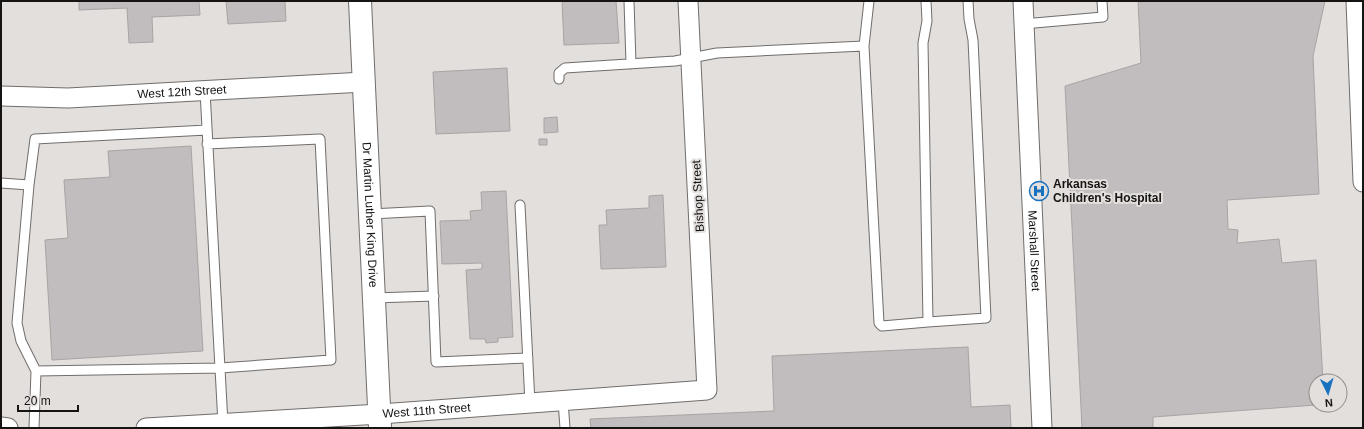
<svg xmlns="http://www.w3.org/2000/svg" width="1364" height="429" viewBox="0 0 1364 429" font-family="Helvetica,sans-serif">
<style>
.building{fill:#c1bcbd;stroke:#a9a4a4}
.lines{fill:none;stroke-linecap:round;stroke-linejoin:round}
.lane-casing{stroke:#706d6b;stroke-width:11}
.street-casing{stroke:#706d6b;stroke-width:21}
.secondary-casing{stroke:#706d6b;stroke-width:24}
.lane{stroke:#fff;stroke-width:9}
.street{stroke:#fff;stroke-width:19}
.secondary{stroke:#fff;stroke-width:22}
.labels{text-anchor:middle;stroke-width:4;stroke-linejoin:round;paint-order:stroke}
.street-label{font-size:12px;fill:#151413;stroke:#e3dfdd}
.poi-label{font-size:12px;font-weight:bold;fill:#151413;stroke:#e3dfdd;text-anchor:start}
</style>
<rect width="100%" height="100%" fill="#e3dfdd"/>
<path class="building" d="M79,1H199L200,15L152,17L153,42L129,43L127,8L79,10Z
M226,1H285L286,21L228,24Z
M562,1H616L619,43L564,45Z
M1138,1H1325L1313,56L1319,194L1227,200L1228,229L1238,230L1237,243L1279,239L1282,263L1316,260L1323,381H1316V405L1153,417V428H1082L1065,86L1141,63Z
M507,68L510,131L436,134L433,72Z
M557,117L558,132L544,133V118Z
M539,139H547V145H539Z
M191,146L203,351L52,360L45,240L68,238L64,180L110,177L108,151Z
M506,191L513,337L498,338V342L486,343L485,339H470L466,270L482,269V263L442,264L440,221L471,220L470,211L482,210L481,192Z
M663,195L666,267L601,269L599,225H607L606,210L649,208V196Z
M968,347L971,407L1010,405L1011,428H591L590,419L774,411L772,356Z"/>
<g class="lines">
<g class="lane-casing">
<path id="lane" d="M629,1L631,64
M869,1L864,46L879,323L882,326L928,322L923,43L927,21L926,1
M1023,24L1103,17L1102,1
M559,79V73L565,68L675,61L717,53L864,46
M205,91L223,424
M1,183L29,185
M520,205L530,403
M370,214L430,211L436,362L528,358
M374,298L434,296
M928,322L986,318L973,40L969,19L968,1
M36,371L21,341L17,323L29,185L35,139L207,130
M563,401L565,428
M34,428L36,371L220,368L331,360L320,139L207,144"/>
</g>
<g class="street-casing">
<g id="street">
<path id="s1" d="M1023,1L1042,428"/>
<path d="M1356,1L1363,182"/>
<path id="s2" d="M1,96L68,98L364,82"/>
<path d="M1,427L8,428"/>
<path id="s3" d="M146,428L380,414L707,390L688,1"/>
</g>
</g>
<g class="secondary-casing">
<g id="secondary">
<path id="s4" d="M360,1L380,428"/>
</g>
</g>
<use href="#lane" class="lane"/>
<use href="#street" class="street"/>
<use href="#secondary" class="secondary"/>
</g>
<defs>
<g id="hospital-ring" transform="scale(1)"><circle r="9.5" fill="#e3dfdd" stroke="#1972bf" stroke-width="1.5"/><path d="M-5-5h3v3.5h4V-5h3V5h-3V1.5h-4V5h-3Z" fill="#1972bf"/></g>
</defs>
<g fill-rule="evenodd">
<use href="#hospital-ring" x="1039" y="191"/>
</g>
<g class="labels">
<g class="street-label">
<text dy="4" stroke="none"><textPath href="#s2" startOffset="181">West 12th Street</textPath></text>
<text transform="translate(698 196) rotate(-93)" y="4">Bishop Street</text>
<text dy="4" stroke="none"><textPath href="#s4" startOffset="214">Dr Martin Luther King Drive</textPath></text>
<text dy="4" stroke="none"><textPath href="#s1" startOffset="250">Marshall Street</textPath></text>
<text dy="4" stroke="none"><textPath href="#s3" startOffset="281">West 11th Street</textPath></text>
</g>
<g class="poi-label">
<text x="1053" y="188">Arkansas<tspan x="1053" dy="14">Children's Hospital</tspan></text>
</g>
</g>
<rect width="1364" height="429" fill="none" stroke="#151413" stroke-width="4"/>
<g transform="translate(1328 393) rotate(175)"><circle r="19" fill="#e3dfdd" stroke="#918e8c"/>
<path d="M0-3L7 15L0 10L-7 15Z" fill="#1972bf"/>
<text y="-6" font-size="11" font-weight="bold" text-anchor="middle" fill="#151413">N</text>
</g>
<path d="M18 405v6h60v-6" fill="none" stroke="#151413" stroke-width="2"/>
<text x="24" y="405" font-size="12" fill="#151413" stroke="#e3dfdd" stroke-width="3" paint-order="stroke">20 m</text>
</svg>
